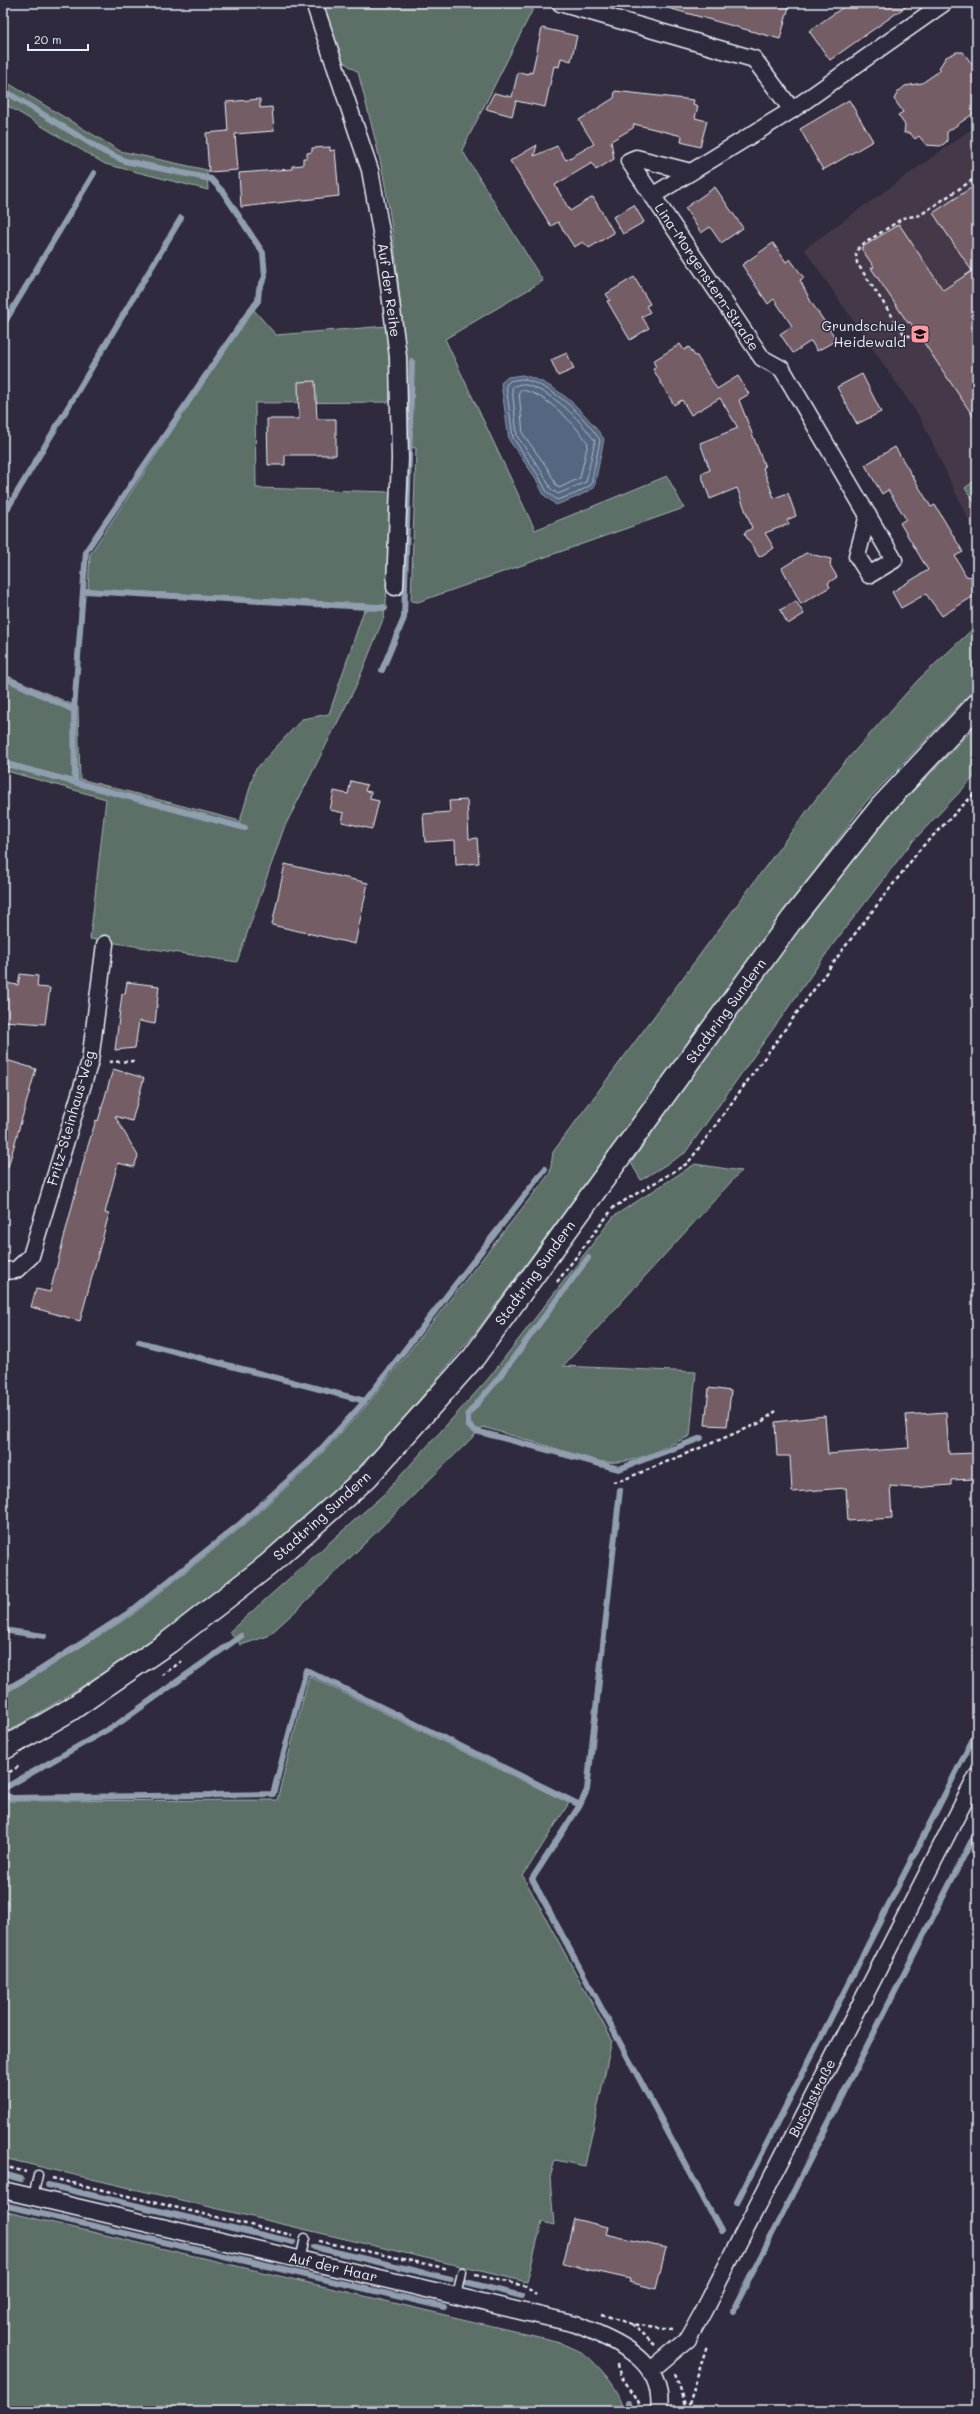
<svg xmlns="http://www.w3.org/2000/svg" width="980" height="2414" viewBox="0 0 980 2414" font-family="Mali,sans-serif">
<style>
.built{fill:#443949}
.green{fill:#5b6f67;stroke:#a2b0b0}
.water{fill:#556680;stroke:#909eb0}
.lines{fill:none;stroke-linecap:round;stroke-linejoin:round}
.shore{stroke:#adb9c8;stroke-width:1}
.stream{stroke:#909eb0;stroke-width:6}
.building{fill:#745d65;stroke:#e8f1f8}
.lane-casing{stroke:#e8f1f8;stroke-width:11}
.street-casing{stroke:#e8f1f8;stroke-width:19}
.secondary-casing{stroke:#e8f1f8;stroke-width:25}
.path{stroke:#e8f1f8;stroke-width:2.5;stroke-dasharray:4 3;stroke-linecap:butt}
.lane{stroke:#2f2a3d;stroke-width:8}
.street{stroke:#2f2a3d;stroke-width:16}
.secondary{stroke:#2f2a3d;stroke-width:22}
.labels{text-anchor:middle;stroke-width:3;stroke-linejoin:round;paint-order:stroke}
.street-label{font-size:14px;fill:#e8f1f8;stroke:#2f2a3d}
.poi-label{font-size:14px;fill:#e8f1f8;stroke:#2f2a3d;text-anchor:end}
</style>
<rect width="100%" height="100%" fill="#2f2a3d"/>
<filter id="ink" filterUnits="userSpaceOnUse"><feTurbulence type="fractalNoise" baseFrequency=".025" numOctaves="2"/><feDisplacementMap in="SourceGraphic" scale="8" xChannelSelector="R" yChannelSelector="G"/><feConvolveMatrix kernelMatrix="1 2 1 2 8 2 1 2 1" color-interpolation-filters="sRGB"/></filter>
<g filter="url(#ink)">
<path class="built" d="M977,125V538L921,419L804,249Z"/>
<path class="green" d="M322,3H536L462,150L543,281L445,339L535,530L667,476L684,508L418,602L411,601L416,448L406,447C405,354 400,261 382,169C375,137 366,104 358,72L342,61Z
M3,80L120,151L207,170L208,190L105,164L3,103Z
M253,309L276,335L387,326L392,402L255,403L256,488L391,492L386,605L88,589L90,554Z
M977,479V506L965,488Z
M364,610H385L384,617L357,684L284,828L237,962L90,939L106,799L3,770V674L78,707L80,779L240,821L255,770L302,719L329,714Z
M977,625V686L865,803L473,1336C437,1378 403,1421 365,1461C347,1480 327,1496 308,1514C214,1600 113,1671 3,1734V1695L132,1615L244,1525L310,1466L365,1407L550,1173L553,1152L836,772L918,680Z
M977,725V774L912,842L834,943L685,1153L641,1180L631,1163L757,981L887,818Z
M695,1164L741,1171L563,1366L696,1372L690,1436C658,1450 636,1465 601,1462L483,1427L299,1608L268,1636L241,1645L229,1632L384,1494L488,1379L614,1216Z
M309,1676L569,1803L523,1876L612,2040L585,2166L555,2160L550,2178L554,2225L542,2222L527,2282L3,2158V1801L277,1800Z
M3,2211L560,2342C567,2346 576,2349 583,2353C596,2362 625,2394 623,2411H3Z"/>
<path class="water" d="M522,375C557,383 584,411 604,439L594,488L577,497L556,505L544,495L535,477L509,440L501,383L508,377Z"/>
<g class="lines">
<path class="shore" d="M522,379C554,386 582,414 600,440L591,485L575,494L557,500L547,492L538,475L513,438L506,385L510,381Z
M522,384C551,390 578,417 595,441L586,482L558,494L551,489L542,472L517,436L512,387Z
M521,390C544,392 575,424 588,443L580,478L559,488L556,485L548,469L523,434L519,392Z"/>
<path class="stream" d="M3,90L103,151L125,161L211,179L223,192L263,253L265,277L259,289L258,301L249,312
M3,325L94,173
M3,516L181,218
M84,591L385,608
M382,670L404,618L412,362
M3,677L74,710
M3,763L245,828
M75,782L74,710L86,551L251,309
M588,1258L497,1380L468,1414V1425L476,1431L619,1469L701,1438
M139,1342L365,1401
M620,1490L587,1790L580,1805L532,1879L721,2231
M3,1630L44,1636
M3,1691L40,1670L130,1612L241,1523L310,1461L365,1401L545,1169
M3,1789L119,1723L241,1636
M3,1794L12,1798L273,1794L306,1670L580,1805
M3,2174L21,2179
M48,2185L293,2242
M737,2202L977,1731
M3,2205L444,2307
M314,2247L451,2279
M466,2282L522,2296
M733,2311L977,1830
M628,2411L629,2402"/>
</g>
<path class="building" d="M669,3H790L780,39L668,8Z
M849,3H911L830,60L809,31Z
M542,28L577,36L571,61L561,58L559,67L554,66L545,107L516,101L512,116L486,109L494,93L512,97L518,72L529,74V72L532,73Z
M957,52H963L977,71V111L947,132V141L944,144L940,146L926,145L919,136L915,139L910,133H904L905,125L898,115L903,112L894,99L898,92L905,86L922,83L941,70L939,68L946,57Z
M615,91L694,100L693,104L698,106L695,118L707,121L700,147L681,142L682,136L634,124L633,128L611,141L614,159L596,170L592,163L555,185L570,211L593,197L614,233L589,248L583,242L574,247L558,222L551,226L510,161L537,145L534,156L557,146L566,160L594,144L579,120L614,98Z
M260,99V108L272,107L274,131L235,134L238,170L209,172L206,133L228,131L226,102Z
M849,100L873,141L823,170L800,129Z
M330,147V151L335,150L339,196L241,207L239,173L292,169V166L303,165V158H307V153L312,152V148Z
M977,184V422L910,322L908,323L871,268L874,267L861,248L899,224L943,290L972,271L933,213Z
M715,187L743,228L721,243L710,227L701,233L685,208Z
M634,205L644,222L623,234L613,217Z
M773,243L786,262L790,259L804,278L800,280L811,302L837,340L817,351L811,341L793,353L780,334L792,326L774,299L768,304L742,265Z
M634,277L650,304L646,306L650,312L642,317L649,328L630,340L607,301L610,300L606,294Z
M680,344L684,350L689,347L695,356H697L717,389L738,376L749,394L739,400L765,467L763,468L774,498L788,493L796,516L787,520L789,524L765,533L774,548L759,557L744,533L752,528L737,488L710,499L701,474L710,470L700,443L738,428L720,398L691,415L682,400L674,405L653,369L656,367L653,361Z
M567,353L574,369L558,376L551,360Z
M862,374L881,412L857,424L837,387Z
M315,381L317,419H336V455H285V465H268L267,419H299L298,382Z
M895,447L931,507L935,505L963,552L955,556L966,576L972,577L971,583L977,594L942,616L926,594L901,608L892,592L928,570L900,523L906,519L888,490L882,494L865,465Z
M806,553L831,559L830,565L837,577L828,583L830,587L801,604L782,568Z
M796,601L804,614L788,624L780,610Z
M351,781L367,785L365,791L371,792L370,799L379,801L372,829L342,822L344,813L330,810L334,791L348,794Z
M467,800L469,839L477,838L479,863L456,865L455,840L425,842L423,814L450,812L449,801Z
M285,864L368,883L355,944L272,925Z
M20,974L38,976L37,987L50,988L45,1024L3,1021V994L5,983L18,985Z
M127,982L159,986L155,1024L139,1021L135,1048L115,1050L122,994H125Z
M3,1059L36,1069L8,1167L3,1166Z
M113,1069L144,1078L132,1121L115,1116L138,1156L134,1167L118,1163L105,1213L109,1214L80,1321L31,1307L36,1289L50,1292L86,1152L96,1120L98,1121Z
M709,1388L731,1391L727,1426L705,1425Z
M946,1412L949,1454L977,1453V1479L951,1480V1485L913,1488L890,1486L892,1518L848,1521L846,1488L792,1492L790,1456H777L775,1422L825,1416L828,1454L909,1448L906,1415Z
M574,2219L608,2227L606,2234L666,2248L656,2289L629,2282L630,2279L563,2264Z"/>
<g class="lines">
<g class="lane-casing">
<path id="lane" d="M33,2197L38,2175
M300,2260L305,2238
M457,2296L462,2272"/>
</g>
<g class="street-casing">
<path id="street" d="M314,3L370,170L385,254L398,357L400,459L395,587
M560,3L754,59L792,110
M691,172L636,158L629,161L762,358L782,369L894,560L869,575L857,556L868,515
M652,196L792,110L944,3
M3,1271L16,1270L31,1256L90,1061L105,944
M3,2190L576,2324C616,2342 665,2358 659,2411
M651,2370L688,2339L703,2312L977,1776"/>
</g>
<g class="secondary-casing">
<path id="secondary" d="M3,1749L70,1710L169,1642L268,1565L367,1477L474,1357L793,918L881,807L977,705"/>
</g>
<path class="path" d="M917,339L904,334L857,263L856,254L859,247L903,218L920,215L977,177
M109,1062L136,1061
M557,1282L614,1207L688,1163L844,948L921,848L977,791
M613,1482L625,1479L760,1423L776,1411
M162,1675L182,1661
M3,1776L21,1765
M3,2166L26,2172
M52,2178L292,2235
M319,2241L449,2269
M475,2275L525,2286L536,2295
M601,2314L631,2324L672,2329
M631,2324L655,2345
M617,2364C619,2380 635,2390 640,2406
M674,2374L687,2410
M687,2411L707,2345"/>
<use href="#lane" class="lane"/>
<use href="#street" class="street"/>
<use href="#secondary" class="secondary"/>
</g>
</g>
<defs>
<g id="school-square" transform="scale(1)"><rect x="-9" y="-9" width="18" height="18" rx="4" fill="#ff9aa2" stroke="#2f2a3d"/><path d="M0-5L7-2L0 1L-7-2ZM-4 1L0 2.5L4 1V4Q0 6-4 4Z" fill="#111"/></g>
</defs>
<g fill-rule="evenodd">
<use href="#school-square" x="920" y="334"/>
</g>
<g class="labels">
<g class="street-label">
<text transform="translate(707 277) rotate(56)" y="5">Lina-Morgenstern-Straße</text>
<text transform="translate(389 290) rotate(82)" y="5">Auf der Reihe</text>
<text transform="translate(726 1011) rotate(-54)" y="5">Stadtring Sundern</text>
<text transform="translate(71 1118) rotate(-74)" y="5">Fritz-Steinhaus-Weg</text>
<text transform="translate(535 1273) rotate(-54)" y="5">Stadtring Sundern</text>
<text transform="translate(322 1516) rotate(-42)" y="5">Stadtring Sundern</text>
<text transform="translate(812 2098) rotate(-63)" y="5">Buschstraße</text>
<text transform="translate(333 2267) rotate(13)" y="5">Auf der Haar</text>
</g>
<g class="poi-label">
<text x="906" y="331">Grundschule<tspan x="906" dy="16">Heidewald</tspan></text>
</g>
</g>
<rect width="980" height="2414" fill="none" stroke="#2f2a3d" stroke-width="16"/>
<rect x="8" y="8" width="964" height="2398" fill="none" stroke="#e8f1f8" stroke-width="1.5" filter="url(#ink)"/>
<path d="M28 44v6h60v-6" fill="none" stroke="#e8f1f8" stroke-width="2"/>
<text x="34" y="44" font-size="12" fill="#e8f1f8" stroke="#2f2a3d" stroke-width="3" paint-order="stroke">20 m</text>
</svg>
